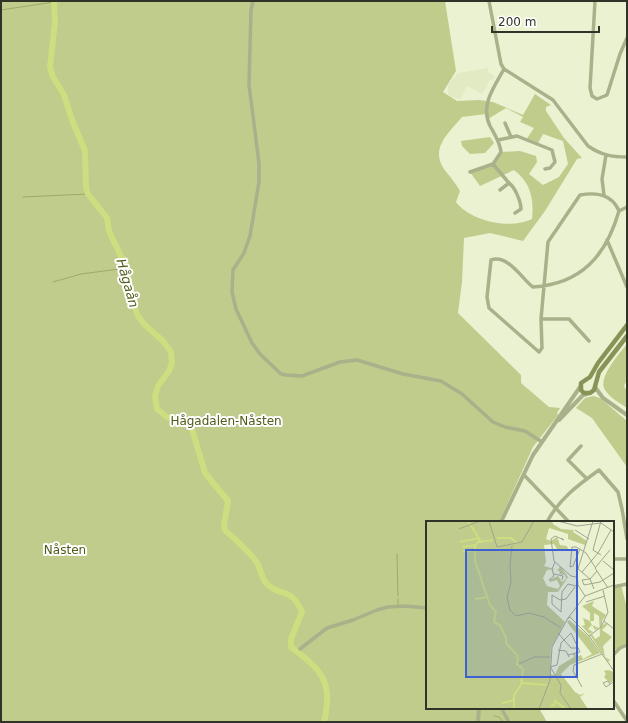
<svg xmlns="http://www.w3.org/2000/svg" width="628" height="723" viewBox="0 0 628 723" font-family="'DejaVu Sans',sans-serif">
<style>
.built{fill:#e1eac2}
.green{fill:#bfcc8b;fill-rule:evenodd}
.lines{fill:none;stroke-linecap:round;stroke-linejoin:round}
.stream{stroke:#9dab65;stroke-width:1}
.river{stroke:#ccde80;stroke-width:6}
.minor{stroke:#a9b18a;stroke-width:3.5}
.tertiary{stroke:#a9b18a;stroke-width:4}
.secondary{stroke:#889358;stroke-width:4.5}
.labels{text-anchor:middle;stroke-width:4;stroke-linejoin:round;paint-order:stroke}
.park-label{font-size:12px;fill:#515b18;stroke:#fff}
.water-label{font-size:13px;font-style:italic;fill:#535d1a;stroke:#fff}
.inset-river{fill:none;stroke:#ccde80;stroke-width:2}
.inset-road{fill:none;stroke:#a0a68e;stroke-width:1}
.view{fill:#3f60d2;fill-opacity:0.15;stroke:#3f60d2;stroke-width:2}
.inset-edge{fill:none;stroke:#303327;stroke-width:2}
</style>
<rect width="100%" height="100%" fill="#ebf2d2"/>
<path class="built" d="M488,68L489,73L495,76L493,80H490L482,94L467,86L460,100L448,95V85L458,73Z"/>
<path class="green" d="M1,1H445L456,71L443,92L457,101L479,100L493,102L523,115L535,94L551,105L546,107V111L564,138L582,158L577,159L545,211L523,241L490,233L464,238L462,282L458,313L521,375V383L549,407L560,408L557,413L558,415L533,447L499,522H427V708H501L503,710L504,708H539L547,722H1ZM506,108L523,117L520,122L534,128L526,140L537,145L543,134L563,141L568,164L559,177L543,185L529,174L537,162L536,156L520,151L501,152L493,164L470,172L480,186L514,170C531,183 534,199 532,219C511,230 470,221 456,202L460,191C456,184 452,179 447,173C428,150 447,135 462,117L486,114L488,119Z
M490,137L494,143L485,153L470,154L462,146L461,141Z
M627,344V380L624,386L627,392V408C620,403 610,398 605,390C597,378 620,353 627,344Z
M593,396L600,398L627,421V467L592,418L576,408L585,398Z
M621,585L627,608V643L613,651V607L615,606L613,602V587Z"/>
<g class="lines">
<path class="stream" d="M1,10L54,2
M23,197L88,194
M53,282L81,274L127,268
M397,554L398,596
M398,599V604
M494,716L499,717L503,722"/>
<path class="river" d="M54,1L55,22L50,67L53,77L64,95L72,120L85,151L86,187L88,194L107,218L109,231L127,269L132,301L138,316L145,325L163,341L171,352L172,363L169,371L158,386L155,396L157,409L167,417L186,423L192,429L205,473L228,501L224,525L225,530C235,540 250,551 257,563C261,569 261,577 266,583C281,599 290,585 302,612L291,639V647C321,670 334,681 324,722"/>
<path class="minor" d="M253,1L251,10L249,85L259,163V182L250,236L244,253L233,270L232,292L236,309L252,343L260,354L281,374L286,375L302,376L340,362L357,360L403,374L441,381L462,394L493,422L505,427L525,431L542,442
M489,1L501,64L504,69L553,100L588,146C601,155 612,157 627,157
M595,1L590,88L592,96L597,99L607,95L620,54L627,38
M505,123L511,137
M498,140L517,136L552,150L555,162L550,168L545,169
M493,164L509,183L500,190
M470,172L493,164L501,152C500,142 495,135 490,126C480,105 494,87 504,69
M509,183C515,187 521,202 521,209L515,213
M604,195L602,179L606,155
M619,211C606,256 581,284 533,287C522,279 508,254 491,260L487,297L489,308L539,352L542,348L541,319L548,242L580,195C597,192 612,194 619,211L627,207
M607,240L627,287
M541,319H569L589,341
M581,446L568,460L587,479
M524,475L569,522
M547,522C559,499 578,485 599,470L618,492L622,509L627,539
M613,559H627
M613,587L627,584
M300,649L327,628L353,620L377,610L388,607L405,606L427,608
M613,655L620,648L627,645
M613,700L627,721
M501,708L509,722"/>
<path class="tertiary" d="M595,387L603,398L627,415
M559,420L583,395L587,394
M501,522L533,455L580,387
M478,722L479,708"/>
<path class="secondary" d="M627,325L598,363L590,377L581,383V390L584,393H590L594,390L599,372L627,336"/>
</g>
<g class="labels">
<g class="park-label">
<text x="226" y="425">Hågadalen-Nåsten</text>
<text x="65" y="554">Nåsten</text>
</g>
<g class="water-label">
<text transform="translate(128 283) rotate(74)" y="5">Hågaån</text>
</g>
</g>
<g transform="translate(426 521)">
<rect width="188" height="188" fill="#ebf2d2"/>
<path d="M0,0H126L127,3L135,8L148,9L147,11L161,20L159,24L142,18V13L123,7L120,18L125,20L131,16L134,24L141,25L142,28H131L128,23L118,24L120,41L118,45L132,49L134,45L142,56L132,71H122L121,84L139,101L125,127L124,153L129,154L133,145L148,136L147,133L149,132L150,136L155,134L157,138L166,133L141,101L143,99L162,115L174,132L144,144L135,153L149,171L154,174L159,172L154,176L162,188H0ZM129,48L134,51L133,53L139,54L140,58L136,61L132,55L123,59L124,61L131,59L134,65L132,68L121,65L117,57L121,49ZM168,80L166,85L180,94L176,100V105L179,102L182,103L176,109L186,116L177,125L179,136L184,139L182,141L164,114L166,113L169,118L174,115L173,95L168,92V100H164V92L156,85ZM157,97L164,100L166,104L173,107L169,109L166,104L162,108L167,111L163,113L156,105L159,104ZM182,149L188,151V159L184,162L178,156L180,153L178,150Z" fill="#bfcc8b" fill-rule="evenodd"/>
<path class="inset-river" d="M42,0L54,19L49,25V40L64,84L70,91L68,101L74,104L80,117V122L92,135L91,143L97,148L95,164L88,174V188M71,17H85L91,22M34,21L53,17M53,21L67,19M36,26L50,24M37,31L49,29M49,78L62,76M95,162L121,164M76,182L89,179M125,185L128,184L129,180L140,188"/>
<path class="inset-road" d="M63,0L71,26L96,21L108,0M132,0L151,5L175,2L188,11M33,8L54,0M149,9L163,18M135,17L138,19L129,15L125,18L128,40L145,55L150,56M86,25L84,44L85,61L81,77L84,89L90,95L103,92L118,96L135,107M168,25L175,0M168,25L167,29L175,34M154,28L147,45L144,46L146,26H150L157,30L160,32L169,46M177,40L188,49M151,47L164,58L168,68M171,50L164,58L156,59L158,64L174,61L188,52M156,51L172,32L185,9M128,53L137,55L136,59M123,59L128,55L126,48L129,41M182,67L169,47L184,29M159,75L152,64L151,51L167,0M160,81L179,75M135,91L126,83V74L134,79L140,78L149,66M135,91L136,71L142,63L150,65M145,96L142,97L159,75L188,64M145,97L163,115L188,150M178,100L188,108M132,112L145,127H151M163,115L175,106L182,91L177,69M132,129L140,130L143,136M93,143L108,136H124M124,146L131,144L135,122L145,112L154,131L142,134M125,147L135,164L134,172L145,188M184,163L182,160L177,162L180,166L186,162L188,160M156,166L147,150L148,144L176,133M113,188L124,159L126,126L142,97"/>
<path class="view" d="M40,29H151V156H40Z"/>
<rect width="188" height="188" class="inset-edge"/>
</g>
<rect width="628" height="723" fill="none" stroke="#303327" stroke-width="4"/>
<path d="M492 26v6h107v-6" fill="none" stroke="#303327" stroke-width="2"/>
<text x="498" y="26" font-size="12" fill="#303327" stroke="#ffffff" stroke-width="3" paint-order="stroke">200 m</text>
</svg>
